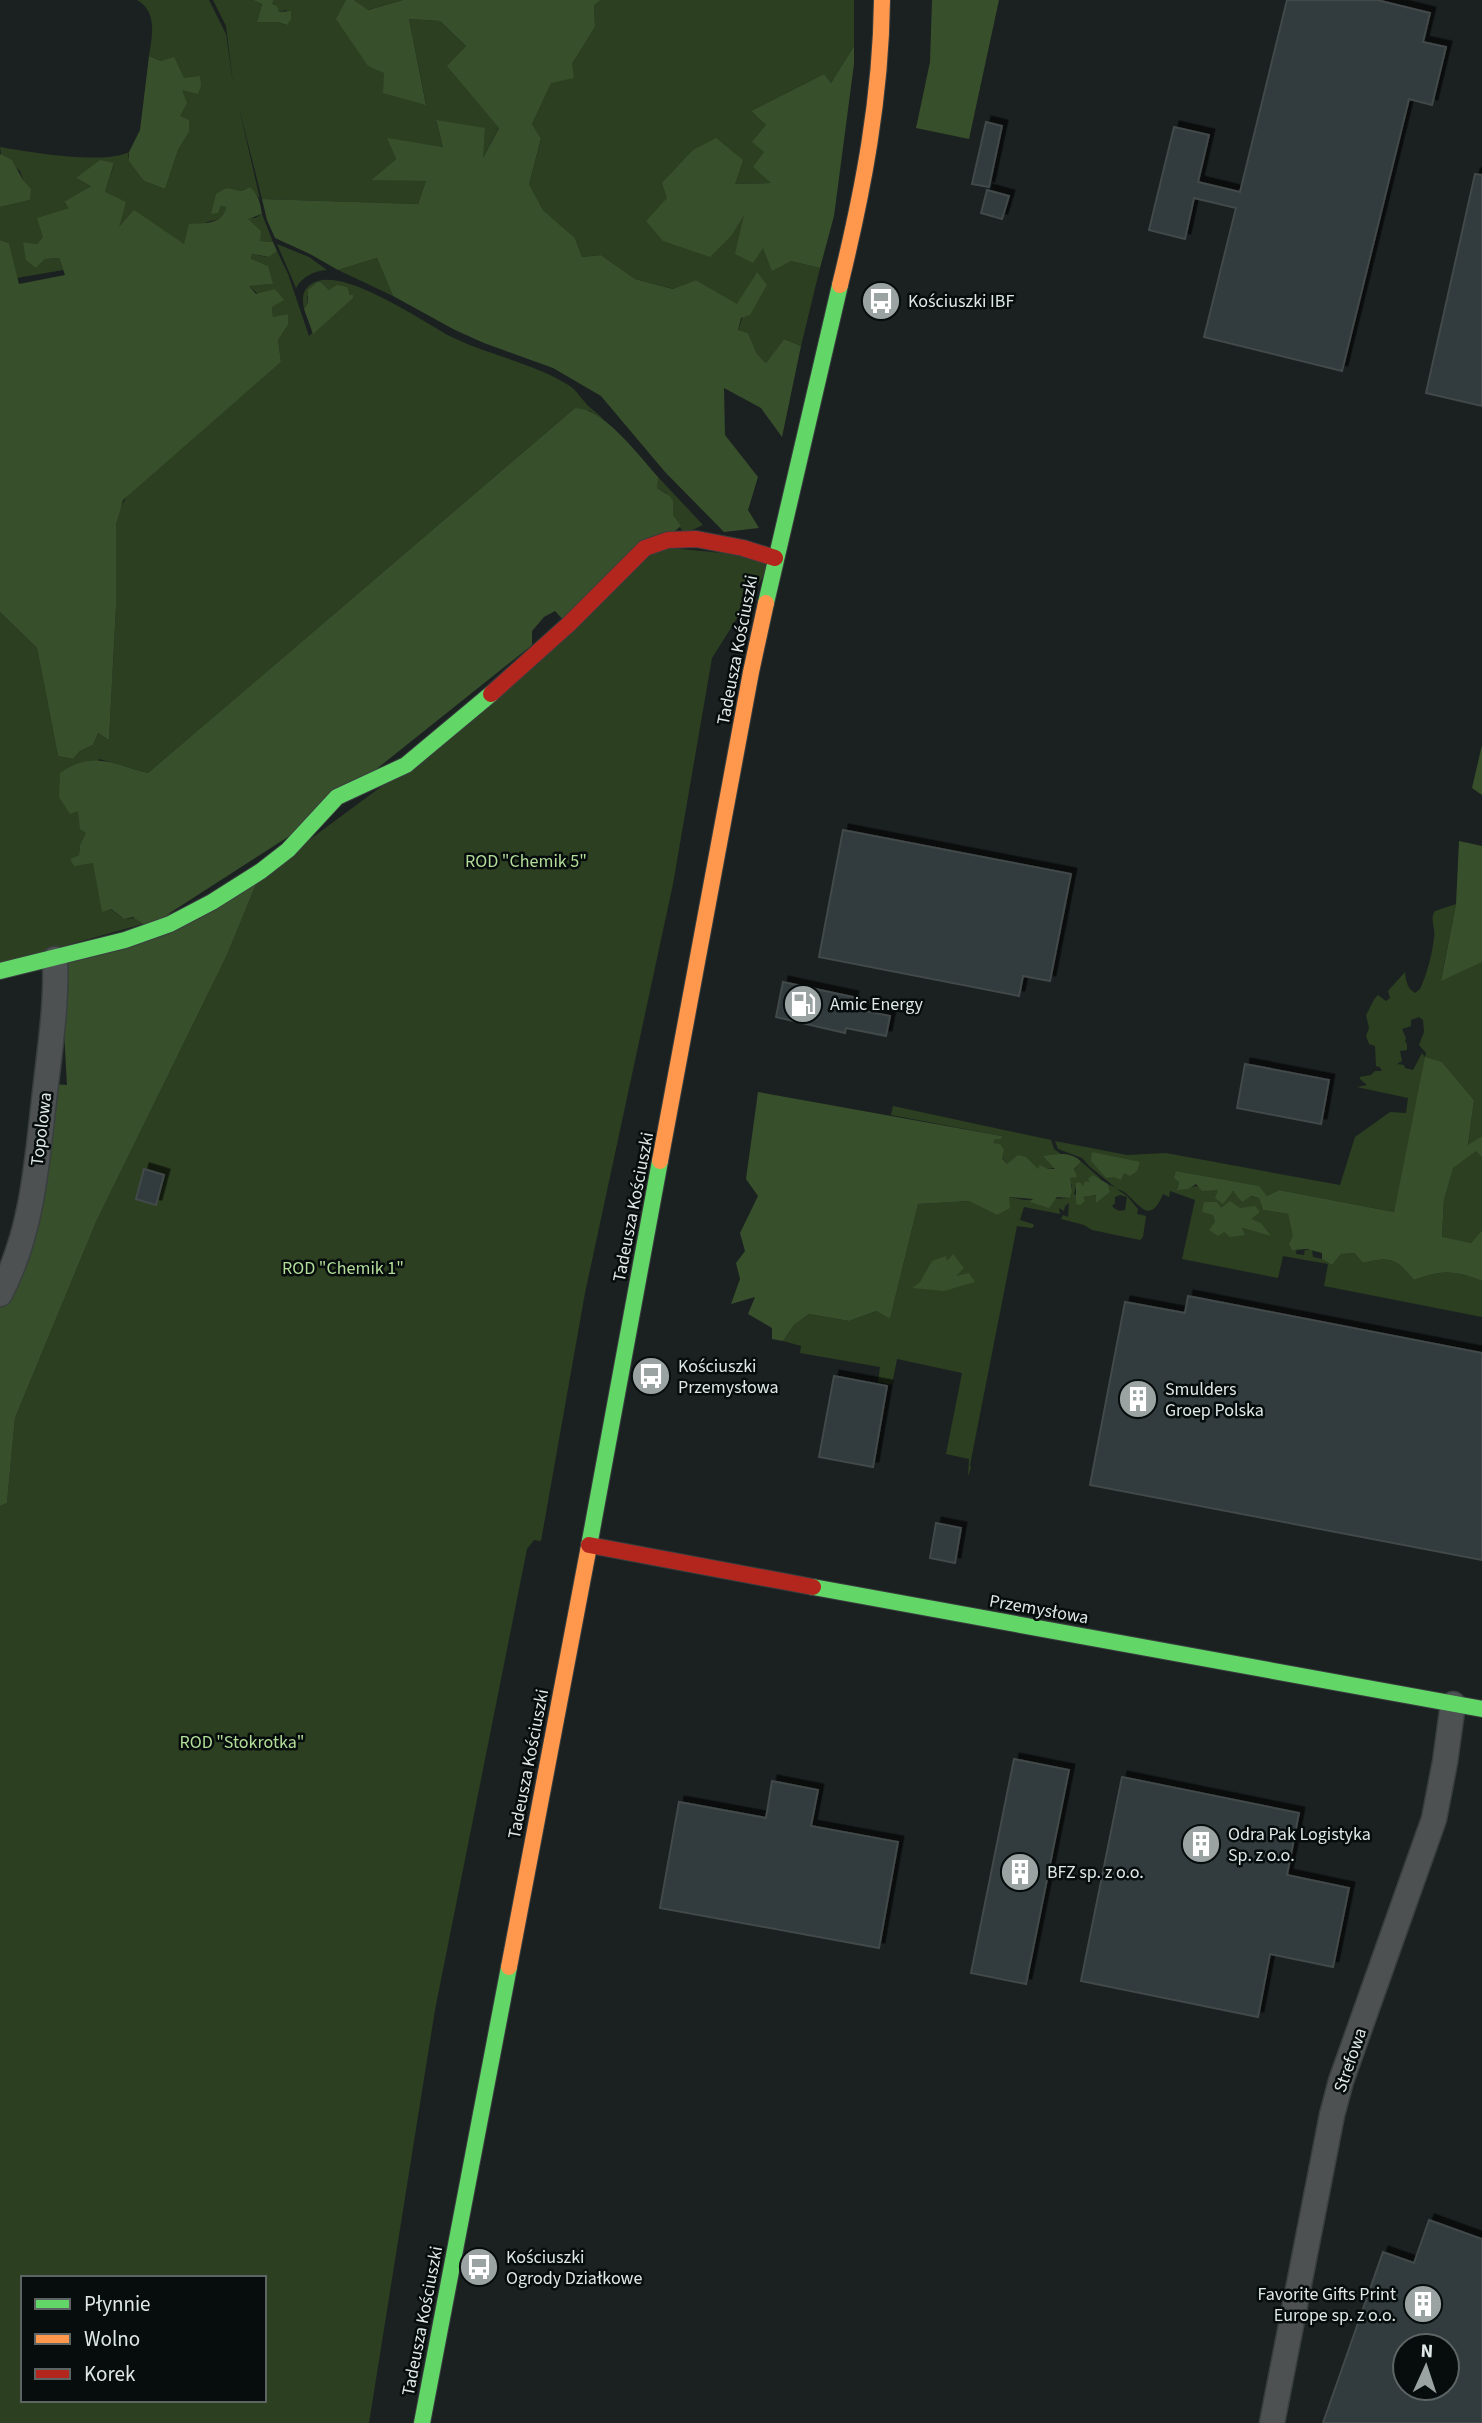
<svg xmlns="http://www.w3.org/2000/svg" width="1482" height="2423" viewBox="0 0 1482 2423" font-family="'Source Sans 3',sans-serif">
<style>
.green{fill:#2c3f21;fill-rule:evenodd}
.forest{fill:#384f2b}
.building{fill:#303b3e;stroke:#434849;stroke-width:2;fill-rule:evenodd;filter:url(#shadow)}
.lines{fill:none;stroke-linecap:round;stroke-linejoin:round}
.street-casing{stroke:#393e3f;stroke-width:27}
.fast-casing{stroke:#393e3f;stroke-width:18}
.slow-casing{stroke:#393e3f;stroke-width:18}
.jam-casing{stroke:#393e3f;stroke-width:18}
.street{stroke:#4d5152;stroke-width:24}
.fast{stroke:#63d668;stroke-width:16}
.slow{stroke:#ff974d;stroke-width:16}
.jam{stroke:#b3261e;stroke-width:16}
.labels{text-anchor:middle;stroke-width:5;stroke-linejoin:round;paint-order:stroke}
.poi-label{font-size:18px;fill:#dfe7e7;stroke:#070c0c;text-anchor:start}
.street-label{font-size:18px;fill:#dfe7e7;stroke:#070c0c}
.park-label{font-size:18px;fill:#b2de99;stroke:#070c0c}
</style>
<defs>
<filter id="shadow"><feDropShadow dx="5.5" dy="-5.5" stdDeviation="0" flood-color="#0009"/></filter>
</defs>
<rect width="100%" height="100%" fill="#1b2121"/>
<path class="green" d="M137,0H209L226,34L233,84L226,26L213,0H253L262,4L257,22H277L286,25L287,10L278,12L272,4L274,0H346L337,20L385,73L426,104L409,19L440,21L466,46L448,66L499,127L482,160L485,129L436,121L443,147L388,139L396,159L372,179L426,181L418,204L262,199L239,108L260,199L250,187L242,191L225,188L218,213L221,206L226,207C223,225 211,217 200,226C194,230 189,238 184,244L118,229L105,192L114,164L77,179L92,185L64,203L70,207L37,244L23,242L36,268L45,259L59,258L63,270L17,278L9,243L0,240V207L30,200L20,171L1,155L0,147C29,152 104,165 129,152L128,156L144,181L165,189L178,150L189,132L188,125L180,116L161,61L149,56C152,36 158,12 137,0Z
M354,0H403L367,10Z
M601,0H854V46L831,83L824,74L751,111L766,125L764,152L772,183L734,184L715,139L745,212L763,248L791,261L820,268L801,346L784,339L766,363L757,354L748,333L738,331L756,273L738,305L696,280L674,289L635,279L601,255L582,257L575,238L543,210L529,184L541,140L532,124L551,82L572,64L595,27L594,5Z
M262,214L273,242L260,241L247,218H255Z
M277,244L309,257L327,270C314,271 303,276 296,288Z
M277,251L288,274L309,336L352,298L348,291L329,290L322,283L307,297L308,303L304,309C302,299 302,291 310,285C339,261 426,325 456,339C492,356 536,364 570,386C577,391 579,396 584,401C589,408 598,413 604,420L590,411L575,408L148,773L99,759L78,810L87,833L80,845L79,855L71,859L93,862L110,909L124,919L182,913L0,964V612L37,648L58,756L73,759L80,751L93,745L98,733L109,740L116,607V525L120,508L128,494L281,362L278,340L288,325L287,314L273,318L272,307L249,286L272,284L251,259L252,254L268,257Z
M377,258L393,296L338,270Z
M658,477L703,525L684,534L673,515V502L666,493L657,488L656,480Z
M660,547L775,558L712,658L673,884L585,1293L541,1541L534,1540L527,1549L435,2010L369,2423H0V1506L7,1503L15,1418L96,1222L227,955L259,877L405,769ZM23,2278H264V2400H23Z
M1482,896V1136L1468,1146L1474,1100L1442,1062L1426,1058L1394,1212L1279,1190L1267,1196L1258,1186L1176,1171L1179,1182L1177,1189C1207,1181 1229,1192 1259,1198L1263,1210L1288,1214L1297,1248L1296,1254L1304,1255L1305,1250H1312L1313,1257L1322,1259L1332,1265L1341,1254L1354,1253L1363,1263C1392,1256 1396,1259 1414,1280C1442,1270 1454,1270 1482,1281V1317L1324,1286L1328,1264L1283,1256L1278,1278L1182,1259L1195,1200L1170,1191L1169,1197L1163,1194C1147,1233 1135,1192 1117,1189L1127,1196L1138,1209L1137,1214L1146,1216L1143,1237L1140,1240L1092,1230L1084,1225L1061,1219L1063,1215L1068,1217L1069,1203L1065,1206L1064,1211L1059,1208L1060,1214L1024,1207L1020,1220L1033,1224L1034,1226L1032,1228L1017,1226L970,1465L971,1468L968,1476L969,1459L946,1454L962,1373L897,1359L892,1385L878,1382L880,1367L800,1353L801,1346L783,1341L794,1325L809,1314L849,1321L876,1311L890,1319L918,1204L969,1201L997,1215L1008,1197L1025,1200L1070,1198L1072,1185L1069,1183C1071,1174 1074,1169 1081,1162L1076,1157L1101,1179C1093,1178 1085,1187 1076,1187L1074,1194L1082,1197L1097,1195L1096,1202L1110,1192L1108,1184L1116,1188L1089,1166L1082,1158L1058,1149L1055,1141L1127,1155L1166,1153L1340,1185L1355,1137L1390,1112L1406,1113L1408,1098L1357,1087L1367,1085L1360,1079V1077L1371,1075L1375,1071H1382L1380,1067L1376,1066L1375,1046L1369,1044L1366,1036L1369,1028L1366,1015C1370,1009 1373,999 1378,995L1386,1001L1390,998L1388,991L1405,972C1406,981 1407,988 1415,993L1420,989C1427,974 1432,955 1434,938C1436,928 1429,919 1435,911L1456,904L1441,980L1471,965ZM1419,1017L1423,1020L1424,1032L1419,1045L1426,1053L1425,1057L1422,1053L1413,1070L1405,1068L1404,1065L1397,1064L1402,1061L1400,1051L1407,1050V1044L1405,1041L1406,1038L1402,1029L1411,1026V1020ZM1120,1195L1127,1197L1125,1210C1121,1212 1115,1210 1112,1206L1115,1203V1197ZM1213,1215L1270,1235L1241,1228L1245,1234L1224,1232L1215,1222ZM946,1262L955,1277L914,1287Z
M893,1106L1051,1140L1054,1149L1061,1154L1044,1156L1056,1168L1038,1170L1026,1158L1007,1164L992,1143L995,1139L1002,1136L891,1115Z
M1476,1150L1482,1157V1230L1471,1243L1442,1238L1444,1200L1453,1167Z"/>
<path class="forest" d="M253,0H274L272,4L277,6L279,12L291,11V19L287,25L277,22H257L262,4Z
M346,0H354L368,10L403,0H601L594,5L595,27L572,64L574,78L551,83L532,124L541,139L529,184L543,210L575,238L582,257L601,255L635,279L673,289L696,280L737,304L757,272L767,285L750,315L741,318L738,330L748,333L757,354L766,363L784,339L801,346L782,437L761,408L724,388L725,435L758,477L748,510L759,528L724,532L665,472L601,396L553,368L484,343L455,330L393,296L377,258L338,270L310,254L275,238L267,220L262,199L418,204L426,181L371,180L396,159L387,138L443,147L436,120L485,128L483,158L499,128L447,66L466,46L440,21L409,19L426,105L383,93L384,73L368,66L336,19Z
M932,0H999L969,139L916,128L930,62Z
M854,46V64L834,216L820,268L791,261L772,271L763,248L753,263L735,254L744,215L731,236L710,257L663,241L646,221L667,198L662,183L693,150L716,138L743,160L735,184L771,183L753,167L764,152L752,142L766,125L751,111L824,74L831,83Z
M149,56L161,61L174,57L184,78L200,76L201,86L198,94L182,90L187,103L180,116L189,120V132L178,150L165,189L144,181L129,161V152L140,130Z
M0,154L12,160L23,180L31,189L30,200L0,207Z
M100,160L114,163L105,192L126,202L119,227L134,210L184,244L189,224C204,223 223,225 226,207L221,206L218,213L211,214L216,194L226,188L242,191L250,187C259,195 260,203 262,214L248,219L261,231L260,241L273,242L277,251L269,257L252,254L251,259L268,266L273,284L249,286L256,294L275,289L284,300L272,307L273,317L288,314V325L278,340L281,362L123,500L116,525V607L109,740L98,733L93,745L80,751L73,759L58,756L37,648L0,612V240L9,243L19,284L65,275L59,258L45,259L36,268L26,260L23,242L37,244L43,237L37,218L69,208L64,202L91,186L76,178Z
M318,282L322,283L329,290L337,285L347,287L350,295H353V298L313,334L304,309L308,303V290Z
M575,408C604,408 639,456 658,477L657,488L670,496L673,501V515L681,526L565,622L555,611L544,617L532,631V645L305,826L148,927L133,917L124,919L111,909L102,912L93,863L74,866L70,859L79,855L80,845L86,833L80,829L78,811L70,814L59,797L60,773C93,750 112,764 148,773Z
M1482,745V795L1472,788Z
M1459,841L1482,846V962L1441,981L1456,904Z
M259,877L227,955L96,1222L15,1418L7,1503L0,1506V1294L11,1273L41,1083L67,1085L60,959Z
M1425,1057L1442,1062L1474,1100L1468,1145L1482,1136V1157L1476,1151L1453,1168L1444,1200L1442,1237L1471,1243L1482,1230V1281C1454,1270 1442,1270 1414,1280C1396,1259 1392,1256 1363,1263L1354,1253L1341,1254L1332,1265L1322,1259V1253L1307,1249L1292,1250L1289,1244L1293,1236L1288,1214L1263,1210L1259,1198L1251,1196L1242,1202L1233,1191L1223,1204L1215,1198L1218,1190L1202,1191L1196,1184L1188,1189L1177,1190L1179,1182L1174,1178L1176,1171L1259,1186L1267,1196L1279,1190L1394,1212Z
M758,1092L1002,1136L1001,1139H995L993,1143L1000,1144L1004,1150L1002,1158L1007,1164L1018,1155L1026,1157L1038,1169L1040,1165L1048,1169H1055L1043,1156C1056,1154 1072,1151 1081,1162L1074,1169L1077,1177L1070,1178L1072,1191L1070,1198L1057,1197L1049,1208L1030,1202L1033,1199L1009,1197L1010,1208L997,1215L969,1201L918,1204L890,1319L876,1311L849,1321L809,1314L794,1325L783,1341L772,1339V1328L748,1314L755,1297L731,1304L740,1279L736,1263L745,1251L740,1233L758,1196L746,1179Z
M1092,1152L1140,1162L1137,1171L1130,1176L1124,1173L1121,1180L1114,1177L1106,1178L1091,1161Z
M1093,1175L1108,1184L1110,1192L1096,1203V1195L1083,1197L1085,1201L1080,1205L1076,1204V1183L1080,1182L1083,1186L1085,1181L1090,1182L1088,1179Z
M1230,1201L1240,1208L1255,1206L1260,1212L1251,1219L1261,1223L1271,1236L1242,1228L1245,1235L1230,1237L1224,1232L1218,1236L1209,1230L1215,1222L1213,1215L1202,1212L1204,1202H1217L1221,1208Z
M953,1254L964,1268L956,1276L969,1273L975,1282L944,1291L912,1288L920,1282L932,1261L946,1256L947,1261Z"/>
<path class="building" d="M1287,0H1377L1430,13L1423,42L1446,47L1432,105L1409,99L1342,371L1204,337L1236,208L1194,198L1185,239L1149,230L1174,127L1209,135L1198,182L1240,192Z
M986,122L1002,126L989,187L972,184Z
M1475,174L1482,175V406L1426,393Z
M987,190L1009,196L1002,219L981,213Z
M843,830L1071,874L1050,981L1023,976L1019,996L819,957Z
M783,982L853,997L850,1008L890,1016L886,1036L846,1028L845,1033L776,1017Z
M1245,1064L1329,1080L1321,1124L1237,1108Z
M144,1169L164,1175L156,1205L136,1199Z
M1188,1296L1482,1353V1560L1090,1485L1125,1302L1185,1313Z
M834,1376L887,1386L873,1467L819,1457Z
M936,1523L961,1528L955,1563L930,1558Z
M1014,1759L1069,1770L1026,1984L971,1973Z
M1122,1777L1299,1813L1287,1875L1349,1888L1333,1967L1270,1954L1258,2017L1081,1981Z
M772,1781L818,1790L811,1826L898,1842L879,1948L660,1908L679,1802L766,1818Z
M1429,2220L1482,2239V2423H1323L1383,2252L1414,2263ZM1405,2346H1447V2388H1405Z"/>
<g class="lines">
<g class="street-casing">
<path id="street" d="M0,1294C33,1232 37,1161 45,1092C50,1048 57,1003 55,959
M1272,2423L1332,2115L1341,2081L1434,1819L1445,1762L1453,1704"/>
</g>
<g class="fast-casing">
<path id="fast" d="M766,603L840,285
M0,971L125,940L170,924L212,902L261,871L288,850L337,797L406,765L491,694
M589,1546L660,1161
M813,1587L1482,1709
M422,2423L509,1967"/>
</g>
<g class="slow-casing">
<path id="slow" d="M840,285C863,191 881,98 882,0
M660,1161L751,672L766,603
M509,1967L589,1546"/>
</g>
<g class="jam-casing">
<path id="jam" d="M491,694L569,624L645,548L668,540L696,539L743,548L775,558
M589,1545L813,1587"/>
</g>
<use href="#street" class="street"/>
<use href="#fast" class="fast"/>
<use href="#slow" class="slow"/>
<use href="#jam" class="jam"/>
</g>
<defs>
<g id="bus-disc" transform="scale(2.0125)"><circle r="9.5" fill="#9aa2a2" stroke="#070c0c"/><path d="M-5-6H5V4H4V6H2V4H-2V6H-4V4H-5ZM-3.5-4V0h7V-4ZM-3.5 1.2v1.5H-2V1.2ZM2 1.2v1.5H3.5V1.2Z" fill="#fff"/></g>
<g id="fuel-disc" transform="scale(2.0125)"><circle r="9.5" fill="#9aa2a2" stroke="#070c0c"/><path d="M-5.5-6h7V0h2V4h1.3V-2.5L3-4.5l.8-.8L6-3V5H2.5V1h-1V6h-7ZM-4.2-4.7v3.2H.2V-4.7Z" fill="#fff"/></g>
<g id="building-disc" transform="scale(2.0125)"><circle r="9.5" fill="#9aa2a2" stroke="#070c0c"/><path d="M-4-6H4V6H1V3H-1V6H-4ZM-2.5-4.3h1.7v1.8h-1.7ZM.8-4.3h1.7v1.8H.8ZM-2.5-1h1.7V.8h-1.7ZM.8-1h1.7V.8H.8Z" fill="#fff"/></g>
</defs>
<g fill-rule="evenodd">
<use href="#bus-disc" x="881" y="301"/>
<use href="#fuel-disc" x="803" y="1004"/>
<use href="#bus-disc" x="651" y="1376"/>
<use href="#building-disc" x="1138" y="1399"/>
<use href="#building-disc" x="1201" y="1844"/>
<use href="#building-disc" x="1020" y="1872"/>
<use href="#bus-disc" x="479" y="2267"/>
<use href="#building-disc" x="1423" y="2304"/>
</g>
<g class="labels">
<g class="poi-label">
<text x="908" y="307">Kościuszki IBF</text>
<text x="830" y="1010">Amic Energy</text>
<text x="678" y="1372">Kościuszki<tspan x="678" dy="21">Przemysłowa</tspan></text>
<text x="1165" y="1395">Smulders<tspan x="1165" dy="21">Groep Polska</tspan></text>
<text x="1228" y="1840">Odra Pak Logistyka<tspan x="1228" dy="21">Sp. z o.o.</tspan></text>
<text x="1047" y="1878">BFZ sp. z o.o.</text>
<text x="506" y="2263">Kościuszki<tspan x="506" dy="21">Ogrody Działkowe</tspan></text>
<text x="1396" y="2300" text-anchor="end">Favorite Gifts Print<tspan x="1396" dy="21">Europe sp. z o.o.</tspan></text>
</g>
<g class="street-label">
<text transform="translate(737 650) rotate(-79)" y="6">Tadeusza Kościuszki</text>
<text transform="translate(41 1129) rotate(-83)" y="6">Topolowa</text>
<text transform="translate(633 1207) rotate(-79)" y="6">Tadeusza Kościuszki</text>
<text transform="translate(1039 1609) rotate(10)" y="6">Przemysłowa</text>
<text transform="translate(528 1764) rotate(-79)" y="6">Tadeusza Kościuszki</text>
<text transform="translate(1350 2060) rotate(-71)" y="6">Strefowa</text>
<text transform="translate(422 2321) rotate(-79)" y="6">Tadeusza Kościuszki</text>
</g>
<g class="park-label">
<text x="526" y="867">ROD "Chemik 5"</text>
<text x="343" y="1274">ROD "Chemik 1"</text>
<text x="242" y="1748">ROD "Stokrotka"</text>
</g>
</g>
<rect x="21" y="2276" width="245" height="126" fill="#070c0c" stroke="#5d6464" stroke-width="2"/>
<rect x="35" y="2299" width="35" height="10" fill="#63d668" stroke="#5d6464" stroke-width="2"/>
<text x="84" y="2311" font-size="21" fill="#dfe7e7">Płynnie</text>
<rect x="35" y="2334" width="35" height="10" fill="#ff974d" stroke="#5d6464" stroke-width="2"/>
<text x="84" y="2346" font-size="21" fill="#dfe7e7">Wolno</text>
<rect x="35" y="2369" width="35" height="10" fill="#b3261e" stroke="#5d6464" stroke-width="2"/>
<text x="84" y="2381" font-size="21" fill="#dfe7e7">Korek</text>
<g transform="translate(1426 2367) rotate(3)"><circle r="33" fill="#070c0c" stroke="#5d6464" stroke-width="2"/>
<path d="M0-5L12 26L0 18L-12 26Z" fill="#9aa2a2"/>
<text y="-10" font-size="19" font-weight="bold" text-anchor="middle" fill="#dfe7e7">N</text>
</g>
</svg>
